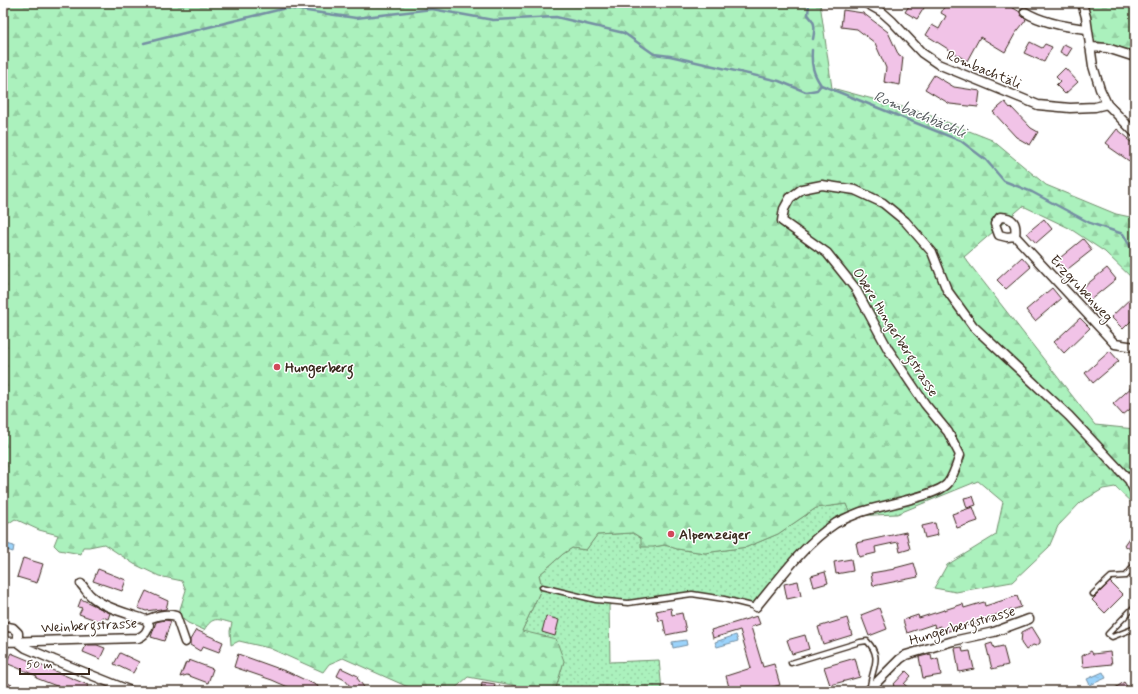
<svg xmlns="http://www.w3.org/2000/svg" width="1138" height="694" viewBox="0 0 1138 694" font-family="Mynerve,sans-serif">
<style>
.green{fill:url(#green-dots);stroke:#738e6e}
.forest{fill:url(#forest-firs);stroke:#738e6e}
.water{fill:url(#water-ripples);stroke:#758fa3}
.lines{fill:none;stroke-linecap:round;stroke-linejoin:round}
.stream{stroke:#758fa3;stroke-width:2.5}
.building{fill:#f1c3e7;stroke:#3b2a1e}
.lane-casing{stroke:#3b2a1e;stroke-width:7}
.street-casing{stroke:#3b2a1e;stroke-width:11}
.lane{stroke:#fff;stroke-width:4}
.street{stroke:#fff;stroke-width:8}
.poi-dot{fill:#d1495b;stroke:#fff;stroke-width:1.5}
.labels{text-anchor:middle;stroke-width:3;stroke-linejoin:round;paint-order:stroke}
.street-label{font-size:14px;fill:#3b2a1e;stroke:#fff}
.poi-label{font-size:14px;font-weight:bold;fill:#3b2a1e;stroke:#fff;text-anchor:start}
.water-label{font-size:15px;font-style:italic;fill:#585d60;stroke:#fff}
</style>
<defs>
<pattern id="green-dots" width="8" height="8" patternUnits="userSpaceOnUse"><rect width="8" height="8" fill="#abf1bd"/><path d="M2 2h.1M6 6h.1" fill="none" stroke="#94cfa2" stroke-width="1.8" stroke-linecap="round"/></pattern>
<pattern id="forest-firs" width="22" height="20" patternUnits="userSpaceOnUse"><rect width="22" height="20" fill="#abf1bd"/><path d="M5 1l3.5 6h-7zM16 11l3.5 6h-7z" fill="#94cfa2"/></pattern>
<pattern id="water-ripples" width="26" height="14" patternUnits="userSpaceOnUse"><rect width="26" height="14" fill="#9bd3fb"/><path d="M2 4q2-2 4 0t4 0M15 11q2-2 4 0t4 0" fill="none" stroke="#86b5d7"/></pattern>
</defs>
<rect width="100%" height="100%" fill="#fff"/>
<filter id="ink" filterUnits="userSpaceOnUse"><feTurbulence type="fractalNoise" baseFrequency=".025" numOctaves="2"/><feDisplacementMap in="SourceGraphic" scale="8" xChannelSelector="R" yChannelSelector="G"/><feConvolveMatrix kernelMatrix="1 2 1 2 8 2 1 2 1" color-interpolation-filters="sRGB"/></filter>
<g filter="url(#ink)">
<path class="green" d="M846,504L851,516L821,535L756,607L692,594L609,605L610,662L659,660L662,691H555L564,661L522,631L542,587L539,575L563,554L572,548L586,550L597,535L633,533L653,547L665,545L677,549L705,553L747,547L778,534L816,508Z"/>
<path class="forest" d="M3,3H820L832,88L921,112L992,140L1046,185L1116,214L1135,218V281L1105,252L1069,228L1023,206L964,257L1095,425L1135,429V506L1115,487L1103,489L1081,502L1058,526L1049,547L1012,582L956,592L934,588L947,565L996,535L1003,502L978,481L897,514L851,516L846,504L816,508L778,534L747,547L705,553L677,549L665,545L653,547H641V538L633,533L597,535L586,550L572,548L563,554L539,575L542,587L522,631L556,639L564,661L555,691H545L468,677L452,691H417L343,658L329,664L323,672L269,648L239,641L231,645L230,631L232,623C217,619 213,616 204,630L188,623L180,617V609L186,590L182,581L159,576L134,564L104,544L89,547H83L81,554L59,550L54,545L58,535L39,530L15,519L3,527Z
M1085,3H1135V51L1092,40L1089,13Z"/>
<path class="water" d="M3,543L14,546L13,552L3,549Z
M736,635L738,641L717,647L715,642Z
M686,640L687,645L673,648L672,642Z
M1103,672L1106,678L1090,685L1087,679Z"/>
<g class="lines">
<path class="stream" d="M809,3L808,15C816,23 815,28 813,39
M144,43L286,8L356,18L432,9L493,20L556,17L624,33L654,54L670,56L779,81L806,92L817,90L821,85
M812,50C811,65 813,73 821,85L961,141L986,160L1004,181L1032,192L1090,223L1123,234L1135,254"/>
</g>
<path class="building" d="M911,3H927L917,19L905,12Z
M946,3L953,6L955,3H1005L1020,12L1021,15L1026,20L1015,34L1005,52L980,37L967,61L926,35L932,25L939,29L946,16L941,13Z
M843,10L863,13L888,32L899,56L903,57L900,85L884,82L886,68L875,43L857,29L841,27Z
M1030,42L1042,48L1045,44L1052,47L1044,62L1024,53Z
M1064,44L1072,48L1067,56L1060,52Z
M1065,68L1078,82L1065,94L1056,85L1060,81L1056,77Z
M934,75L954,87L980,91L978,107L950,104L925,89Z
M1005,102L1010,108L1011,107L1031,128L1038,132L1030,145L1016,137L993,112Z
M1117,129L1128,138L1127,139L1135,145V159L1132,163L1109,147L1110,146L1106,143Z
M1044,219L1052,229L1036,243L1027,233Z
M1083,239L1092,250L1064,272L1055,262Z
M1022,257L1031,267L1006,289L997,280Z
M1107,268L1116,279L1089,301L1080,290Z
M1052,288L1061,299L1035,321L1026,310Z
M1135,294V317L1123,329L1111,317Z
M1080,318L1090,328L1064,353L1054,342Z
M1110,351L1119,361L1093,383L1085,373Z
M1135,384V405L1123,415L1113,404Z
M973,496L976,505L967,508L964,498Z
M973,507L978,521L957,528L952,514Z
M935,523L938,535L925,538L922,526Z
M1135,529V552L1124,545Z
M906,532L910,549L900,552L898,542L875,547L876,553L859,557L856,543Z
M23,558L43,564L37,583L17,577Z
M851,559L853,571L836,574L834,562Z
M914,563L918,577L873,586L871,573L895,569V568Z
M98,569L126,580L122,591L93,581Z
M825,572L828,583L814,587L811,576Z
M798,581L801,596L787,599L784,584Z
M1110,582L1123,595L1105,613L1092,600Z
M146,591L168,601L166,609L160,610L161,609L146,611L138,608Z
M1017,596L1021,607L989,617L990,620L969,626L968,625L942,633L940,626L935,628L934,624L907,633L903,620L918,615L919,618L963,604L964,608L984,602L985,606Z
M81,599L110,613L108,619L103,617L101,622L79,614L82,608L78,607Z
M671,608L672,615L682,613L686,631L666,635L663,620L659,621L656,611Z
M879,608L887,629L869,636L861,615Z
M546,616L559,620L555,636L542,632Z
M757,616L760,624L751,627L763,667L774,664L780,685L758,691H730L726,676L751,668L740,630L713,638L711,630Z
M847,618L852,635L823,644L818,627Z
M165,620L171,621L164,641L151,637L156,622Z
M1032,627L1040,640V643L1036,646L1033,645L1026,650L1021,643L1022,632Z
M196,630L223,642L219,652L203,646L200,651L190,645V640Z
M805,635L809,649L792,654L787,640Z
M992,643L994,648L1003,646L1008,665L992,669L986,645Z
M86,645H97L105,648L100,659L83,652Z
M962,647L963,652L970,651L974,669L959,672L955,648Z
M1091,651L1093,654L1110,652L1112,664L1083,667L1082,656Z
M11,653L88,685L85,691H69L36,678L37,676L6,663Z
M120,653L139,662L133,673L114,664Z
M238,654L288,672L318,686L316,691H297L272,680L234,667Z
M931,654L932,660L938,658L941,675L923,678L919,657Z
M855,658L860,677L830,685L824,667Z
M189,660L213,669L208,683L187,675L180,677L186,662L188,663Z
M341,668L358,676L357,678L367,691H354L345,680L337,676Z
M906,671L911,676L904,684L912,691H899L893,685Z
M3,681L12,685L9,691H3Z
M482,682L495,684L494,691H481Z
M1124,682L1130,691H1111Z"/>
<g class="lines">
<g class="lane-casing">
<path id="lane" d="M542,587L596,600L628,603L692,594L724,599L756,607
M1093,594L1111,577L1126,576L1135,564
M1135,606L1108,634L1112,637L1135,628
M791,663L860,642L867,641C883,658 872,667 870,687"/>
</g>
<g class="street-casing">
<path id="street" d="M866,3L882,12L892,21L922,53L938,64L1038,105L1070,108L1095,107L1107,104
M1082,3L1086,17L1093,66L1100,89L1107,104L1135,133
M1025,12C1041,22 1068,27 1087,29
M1090,47L1107,48L1135,57
M1015,236L1007,237L999,235L995,224L1000,217C1013,217 1017,223 1015,236L1115,344L1135,347
M756,607C780,578 804,544 836,523C844,519 853,515 861,512C878,506 939,496 948,483C954,475 957,464 960,455L948,432L925,404L888,349L855,288L827,253L782,221L784,209L790,198L802,189L822,185L855,190L883,203L905,221L932,252L947,290L973,326L1069,416L1129,480L1135,492
M146,620C156,616 165,613 176,616L185,642
M3,626L13,628L18,633V642
M3,642L138,638C145,635 147,632 149,625L146,620C128,613 106,609 91,596C87,593 85,588 81,584
M18,642L26,648L54,660L131,691
M868,691L900,659L906,655L953,641L994,632L1029,619"/>
</g>
<use href="#lane" class="lane"/>
<use href="#street" class="street"/>
</g>
</g>
<g class="poi-dot">
<circle cx="277" cy="367" r="4"/>
<circle cx="671" cy="534" r="4"/>
</g>
<g class="labels">
<g class="street-label">
<text transform="translate(984 69) rotate(22)" y="5">Rombachtäli</text>
<text transform="translate(1082 288) rotate(47)" y="5">Erzgrubenweg</text>
<text transform="translate(896 332) rotate(58)" y="5">Obere Hungerbergstrasse</text>
<text transform="translate(89 625) rotate(-3)" y="5">Weinbergstrasse</text>
<text transform="translate(962 625) rotate(-16)" y="5">Hungerbergstrasse</text>
</g>
<g class="poi-label">
<text x="285" y="372">Hungerberg</text>
<text x="679" y="539">Alpenzeiger</text>
</g>
<g class="water-label">
<text transform="translate(920 114) rotate(23)" y="5">Rombachbächli</text>
</g>
</g>
<rect width="1138" height="694" fill="none" stroke="#fff" stroke-width="16"/>
<rect x="8" y="8" width="1122" height="678" fill="none" stroke="#3b2a1e" stroke-width="1.5" filter="url(#ink)"/>
<path d="M20 668v6h69v-6" fill="none" stroke="#3b2a1e" stroke-width="2"/>
<text x="26" y="668" font-size="12" fill="#3b2a1e" stroke="#ffffff" stroke-width="3" paint-order="stroke">50 m</text>
</svg>
